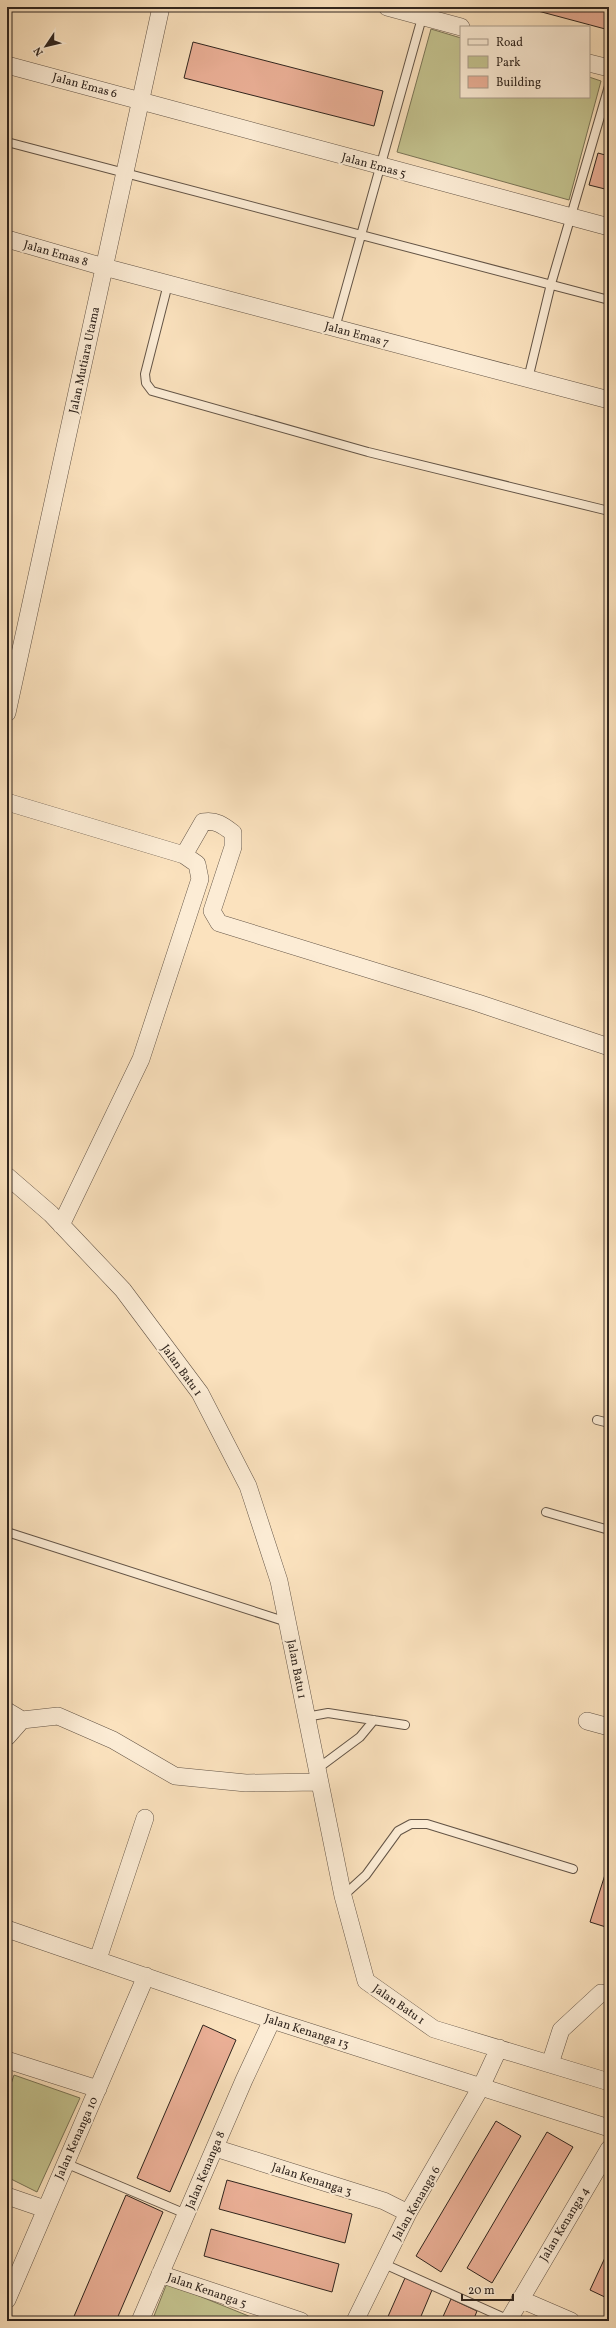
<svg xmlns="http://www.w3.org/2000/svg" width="616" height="2328" viewBox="0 0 616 2328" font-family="Vollkorn,serif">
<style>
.green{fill:#c3c28e;stroke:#7a7456}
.building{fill:#eaaf96;stroke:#30251e}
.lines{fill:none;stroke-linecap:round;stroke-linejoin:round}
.lane-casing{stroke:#635446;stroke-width:10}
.street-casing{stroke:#635446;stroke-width:18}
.lane{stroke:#fcecd5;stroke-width:8}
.street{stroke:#fcecd5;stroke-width:17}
.labels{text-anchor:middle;stroke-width:4;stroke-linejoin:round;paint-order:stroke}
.street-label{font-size:12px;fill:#30251e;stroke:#fcecd5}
</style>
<rect width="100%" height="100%" fill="#fbe2be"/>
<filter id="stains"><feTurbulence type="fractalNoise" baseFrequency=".005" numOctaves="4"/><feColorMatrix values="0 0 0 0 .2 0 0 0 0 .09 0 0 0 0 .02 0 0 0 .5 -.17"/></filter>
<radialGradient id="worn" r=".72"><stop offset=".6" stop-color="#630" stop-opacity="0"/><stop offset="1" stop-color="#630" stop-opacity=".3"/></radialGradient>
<path class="green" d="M431,29L461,38V97H589V77L601,81L569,200L397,152Z
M14,2075L80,2098L37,2192L7,2177V2096Z
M167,2283L261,2321H152Z"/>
<path class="building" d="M523,7H609V30Z
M193,42L383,91L374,126L184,78Z
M598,153L609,156V190L589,185Z
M609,1862V1928L590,1922Z
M203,2025L236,2040L170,2192L137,2178Z
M496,2121L521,2136L441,2272L416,2256Z
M547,2132L573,2147L492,2283L467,2268Z
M227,2180L352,2214L345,2243L219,2209Z
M126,2195L163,2212L116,2321H72Z
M211,2229L339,2264L332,2292L204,2256Z
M609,2249V2299L590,2290Z
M405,2278L432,2290L419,2321H386Z
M451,2299L477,2311L473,2321H441Z"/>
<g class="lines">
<g class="lane-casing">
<path id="lane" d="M7,142L609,300
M168,284L145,374L146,383L152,391L368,452L609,511
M335,328L425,7
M528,379L551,284L609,86
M597,1420L609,1423
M546,1512L609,1530
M7,1532L287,1622
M306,1717L328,1713L405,1725
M317,1769L360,1737L374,1720
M343,1896L366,1875L398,1831L411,1824H427L573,1869
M65,2163L186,2214
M382,2263L509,2320"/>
</g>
<g class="street-casing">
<path id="street" d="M387,7L461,27
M589,63L609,68
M7,65L609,227
M7,239L104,267L609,400
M7,713L161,7
M7,802L184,855L197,864L200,879L141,1059L61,1225
M184,855L203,822C216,820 223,825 233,833V847L212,911L219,923L478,1003L609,1047
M7,1176L51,1214L123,1290L200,1393L248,1486L279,1581L343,1896L366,1981L434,2029L609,2082
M7,1711L22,1720L58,1716L113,1740L175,1776L246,1783L319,1782
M587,1721L609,1727
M7,1737L22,1720
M7,1929L272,2020L609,2128
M98,1959L145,1818
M7,2060L98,2089
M550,2064L561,2030L601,1993
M215,2148L384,2201L408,2213
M7,2196L45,2209
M160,2274L301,2321
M520,2299L571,2321
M7,2300L146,1976
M140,2321L244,2080L272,2020
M355,2321L408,2213L481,2087L499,2048
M508,2321L609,2149"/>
</g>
<use href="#lane" class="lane"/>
<use href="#street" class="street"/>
</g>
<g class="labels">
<g class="street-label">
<text transform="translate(85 85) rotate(15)" y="4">Jalan Emas 6</text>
<text transform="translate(374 165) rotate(15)" y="4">Jalan Emas 5</text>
<text transform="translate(56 253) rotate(16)" y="4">Jalan Emas 8</text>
<text transform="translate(357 334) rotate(15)" y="4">Jalan Emas 7</text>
<text transform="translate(84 360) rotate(-78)" y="4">Jalan Mutiara Utama</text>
<text transform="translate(182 1370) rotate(54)" y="4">Jalan Batu 1</text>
<text transform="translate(297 1669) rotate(79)" y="4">Jalan Batu 1</text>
<text transform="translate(399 2004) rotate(35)" y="4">Jalan Batu 1</text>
<text transform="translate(307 2031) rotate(18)" y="4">Jalan Kenanga 13</text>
<text transform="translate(76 2138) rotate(-66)" y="4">Jalan Kenanga 10</text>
<text transform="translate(205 2170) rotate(-67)" y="4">Jalan Kenanga 8</text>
<text transform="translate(312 2179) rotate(18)" y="4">Jalan Kenanga 3</text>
<text transform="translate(416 2203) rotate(-60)" y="4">Jalan Kenanga 6</text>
<text transform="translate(564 2224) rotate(-59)" y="4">Jalan Kenanga 4</text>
<text transform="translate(207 2290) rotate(19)" y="4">Jalan Kenanga 5</text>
</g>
</g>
<rect width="616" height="2328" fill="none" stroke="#fbe2be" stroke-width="24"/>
<rect x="8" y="8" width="600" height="2312" fill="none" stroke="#30251e" stroke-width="2"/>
<rect x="12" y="12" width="592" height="2304" fill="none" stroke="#30251e"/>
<rect x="460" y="26" width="130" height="72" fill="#fcecd5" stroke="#aa9c8c"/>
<rect x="468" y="39" width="20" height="6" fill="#fcecd5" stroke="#aa9c8c"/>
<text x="496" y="46" font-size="12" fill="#30251e">Road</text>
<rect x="468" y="56" width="20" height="12" fill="#c3c28e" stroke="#aa9c8c"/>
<text x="496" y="66" font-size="12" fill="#30251e">Park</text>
<rect x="468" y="76" width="20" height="12" fill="#eaaf96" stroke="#aa9c8c"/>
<text x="496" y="86" font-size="12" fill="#30251e">Building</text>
<g transform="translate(46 46) rotate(235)" stroke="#fcecd5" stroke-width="3" paint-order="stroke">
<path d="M0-3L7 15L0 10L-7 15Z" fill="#30251e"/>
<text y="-6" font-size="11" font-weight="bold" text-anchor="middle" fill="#30251e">N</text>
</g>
<path d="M462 2294v6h51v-6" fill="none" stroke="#30251e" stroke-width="2"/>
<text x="468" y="2294" font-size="12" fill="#30251e" stroke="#fcecd5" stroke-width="3" paint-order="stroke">20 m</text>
<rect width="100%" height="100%" filter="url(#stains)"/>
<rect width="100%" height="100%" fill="url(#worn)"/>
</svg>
